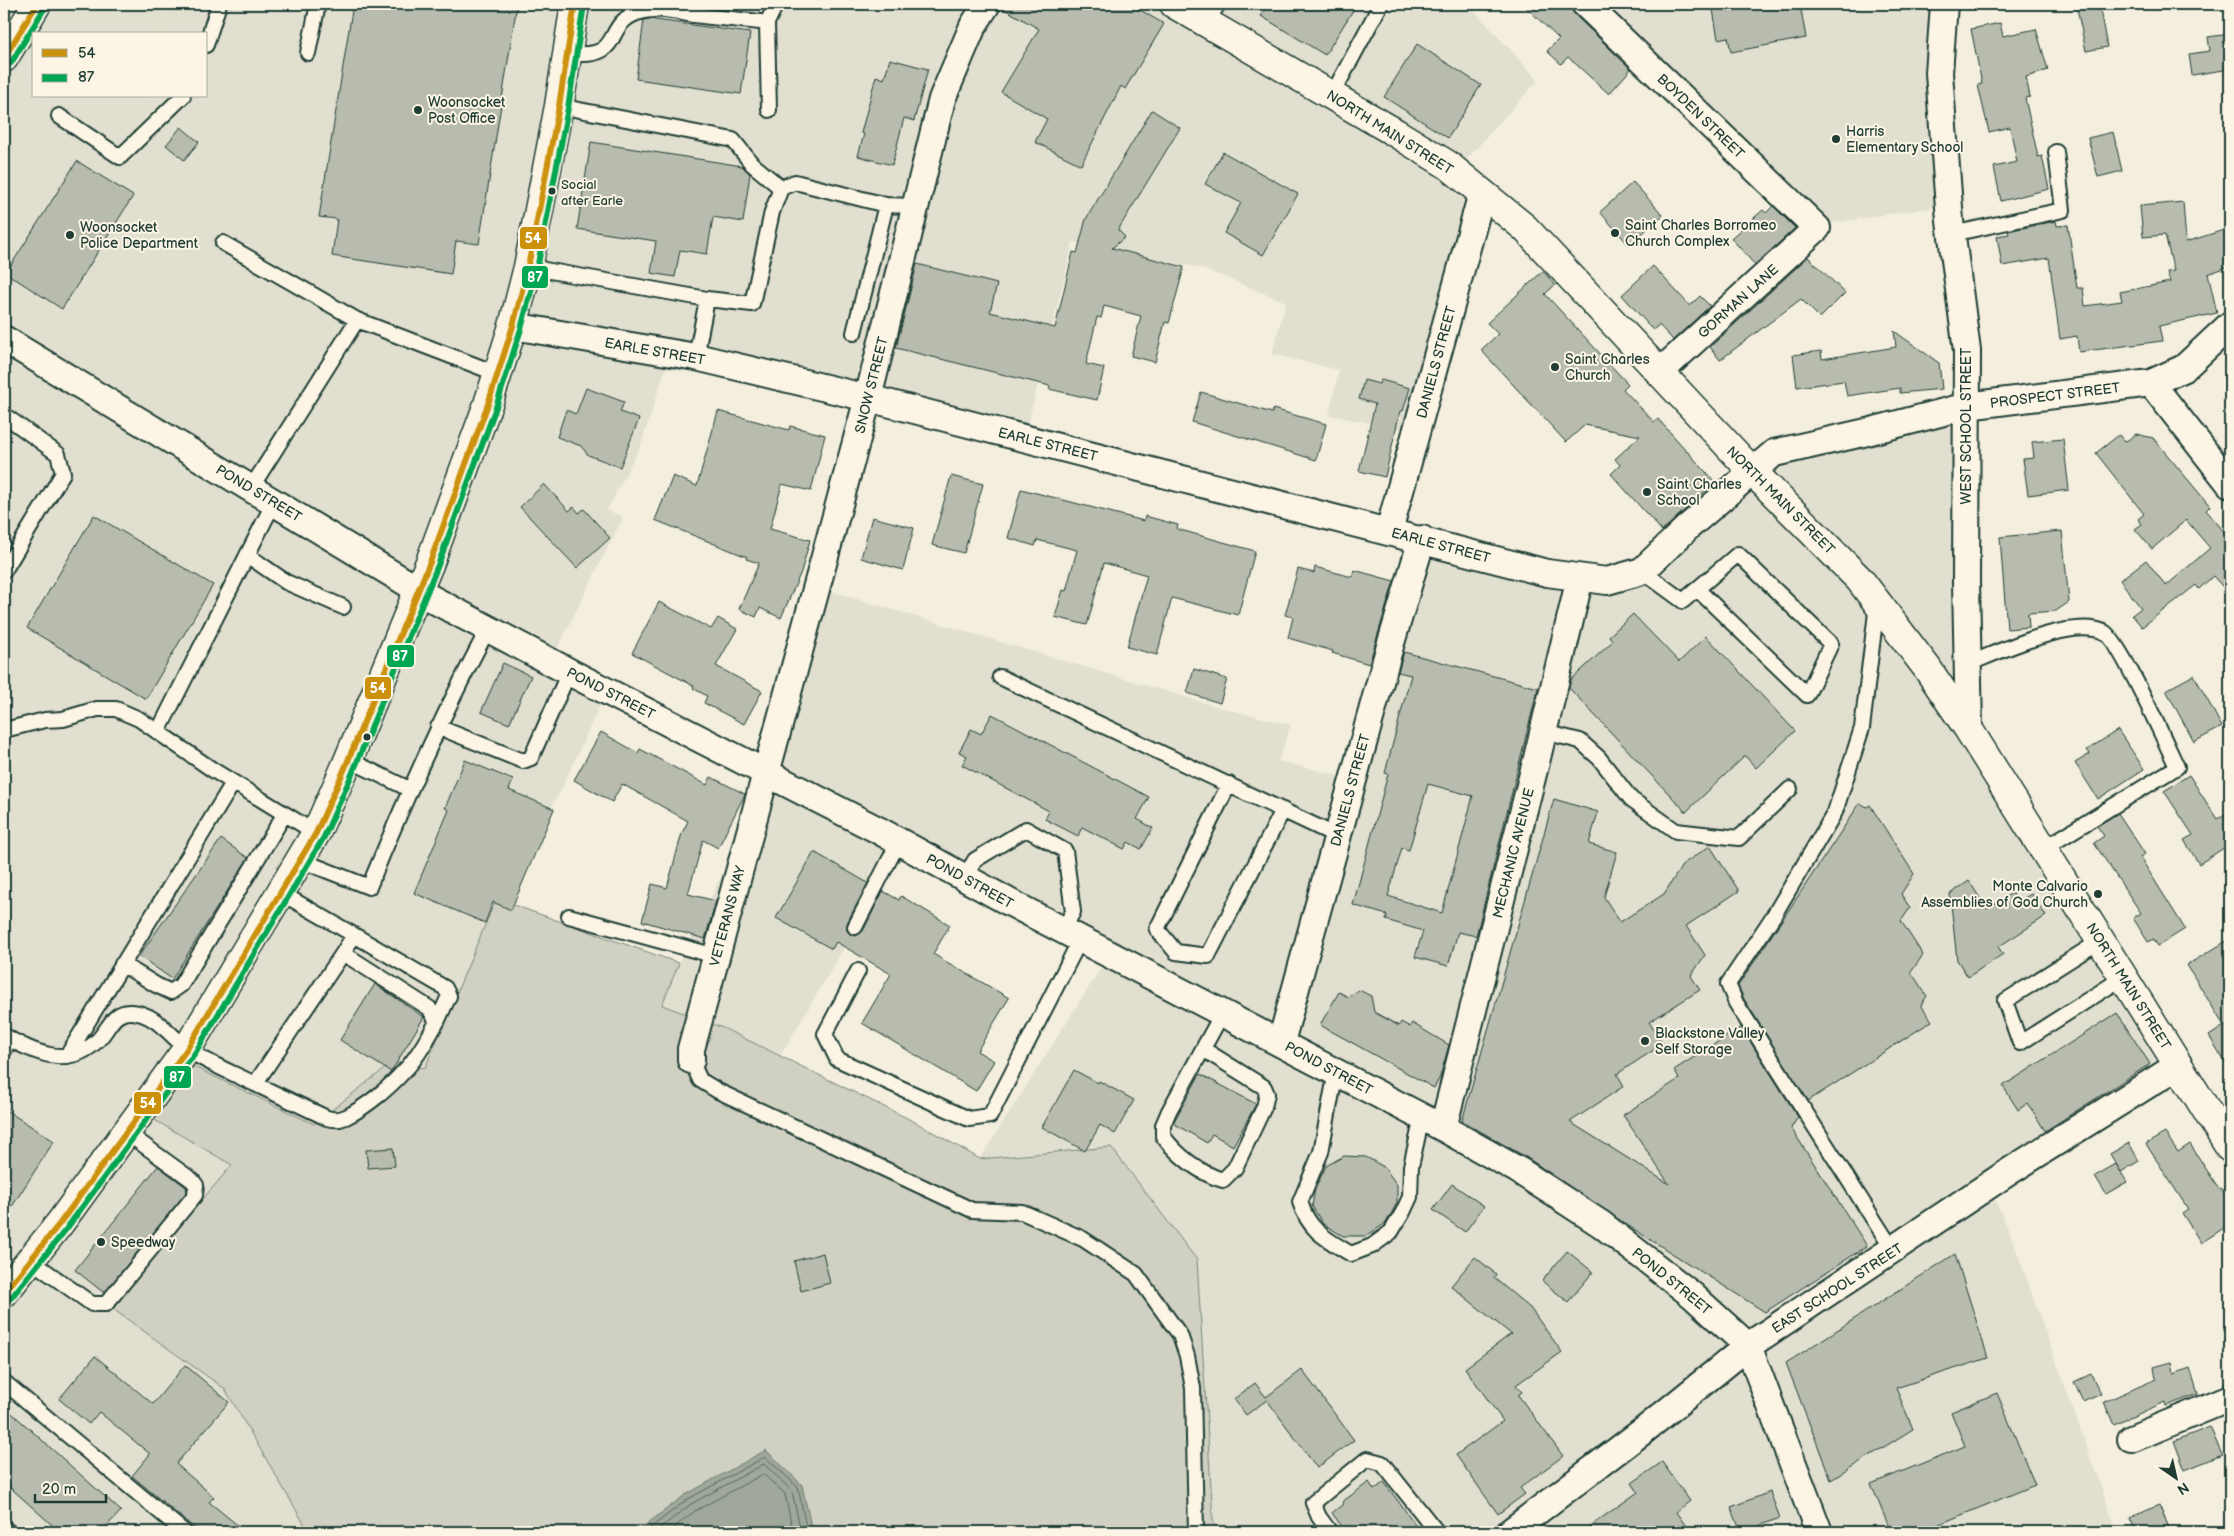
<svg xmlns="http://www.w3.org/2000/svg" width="2234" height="1536" viewBox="0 0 2234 1536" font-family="'Balsamiq Sans',sans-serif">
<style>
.built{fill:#e1dfd0;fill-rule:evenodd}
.green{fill:#d0d1c2;stroke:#78877b}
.water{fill:#a0a89b;stroke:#6c7d72}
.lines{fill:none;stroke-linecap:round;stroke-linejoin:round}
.shore{stroke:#53685d;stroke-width:1}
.building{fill:#b8bcae;stroke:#1f3d34;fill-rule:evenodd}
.lane-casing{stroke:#1f3d34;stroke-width:18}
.street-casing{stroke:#1f3d34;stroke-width:30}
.secondary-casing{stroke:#1f3d34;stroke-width:31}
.primary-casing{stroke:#1f3d34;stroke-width:31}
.lane{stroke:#fcf5e5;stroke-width:14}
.street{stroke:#fcf5e5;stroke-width:26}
.secondary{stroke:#fcf5e5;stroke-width:28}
.primary{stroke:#fcf5e5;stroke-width:28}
.bus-1-casing{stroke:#fcf5e5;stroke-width:10}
.bus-2-casing{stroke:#fcf5e5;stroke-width:10}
.bus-1{stroke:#cc910a;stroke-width:6}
.bus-2{stroke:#00a651;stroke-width:6}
.poi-dot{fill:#1f3d34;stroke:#fcf5e5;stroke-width:2}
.labels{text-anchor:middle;stroke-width:4;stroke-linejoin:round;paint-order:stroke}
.bus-label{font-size:13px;fill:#1f3d34;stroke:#fcf5e5;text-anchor:start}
.poi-label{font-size:14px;fill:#1f3d34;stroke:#fcf5e5;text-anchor:start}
.street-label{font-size:14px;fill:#1f3d34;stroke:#fcf5e5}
.line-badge{stroke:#fcf5e5;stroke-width:2}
.badge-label{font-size:14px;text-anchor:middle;font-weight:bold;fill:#fff}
</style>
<rect width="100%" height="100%" fill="#f3eede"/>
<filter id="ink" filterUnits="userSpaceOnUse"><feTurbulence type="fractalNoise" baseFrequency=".02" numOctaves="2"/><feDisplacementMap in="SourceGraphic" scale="10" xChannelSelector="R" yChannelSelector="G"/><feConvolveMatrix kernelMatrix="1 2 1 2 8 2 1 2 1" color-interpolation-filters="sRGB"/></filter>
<g filter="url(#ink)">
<path class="built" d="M4,4H1468L1538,80L1453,174L1487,201L1419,432L1329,415L1339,370L1272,354L1286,302L1201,268L1073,242L1026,432L671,351L641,445L607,510L623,517L546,671L601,703L560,792L496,899L425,1069L393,1062L314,1125L171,1056L141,1112L232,1165L110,1307L225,1389L309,1532H156L154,1531L152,1532H4ZM34,34H206V96H34Z
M1590,4H1945L1954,204L1811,226Z
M1974,412L1973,742L2182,1066L1991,1190L2013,1241L2117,1532H1217L1213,1520L1202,1344L1111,1147L980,1159L1106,960L902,850L780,1056L723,1028L662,1005L679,963L762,793L820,588L1222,708L1291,725L1278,761L1356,780L1427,546L1614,581L1758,460Z"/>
<path class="green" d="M496,899L679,963L662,1005L723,1028L915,1122L980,1159L1111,1147L1197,1260L1213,1520L1217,1532H309L225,1389L110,1307L232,1165L141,1112L171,1056L314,1124L393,1062L425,1068Z"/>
<path class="water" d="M766,1450L802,1485L812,1531L636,1532L685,1495Z"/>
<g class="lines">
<path class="shore" d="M645,1532L688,1499L765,1457L798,1487L807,1532
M655,1532L691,1504L764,1464L792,1491L801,1532
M668,1532L695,1511L763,1474L785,1494L793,1532"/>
</g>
<path class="building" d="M353,4H517L479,244L456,241L451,274L332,256L337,219L319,217Z
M1002,4H1130L1164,24L1125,89L1121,86L1081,165L1035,142L1047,119L1001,92L1039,29L1001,7Z
M1269,4H1357L1325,55L1261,16Z
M1523,4H1569L1575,15L1631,69L1609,94L1568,57L1561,64L1547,51L1559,39Z
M1712,4H1800L1806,38L1731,52L1728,37L1718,39Z
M2076,4H2099L2107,47L2086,51Z
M649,19L750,33L741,94L636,79L644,20Z
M2000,23L2003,36L2036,29L2048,70L2026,77L2030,97L2025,98L2038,157L2042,156L2049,189L2001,201L1994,167L2017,162L2010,127L1989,132L1978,85L1982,84L1971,29Z
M2230,34V69L2192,75L2189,54L2210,51L2208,37Z
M1417,44L1481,85L1448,138L1384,97Z
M890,59L928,69L914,121L904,118L892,165L858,156L864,134L861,133L876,76L884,79Z
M1152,110L1180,128L1118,230L1125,237L1112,248L1184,267L1169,323L1165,322L1155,362L1131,356L1141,316L1104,306L1101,318L1097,317L1086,364L1104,368L1097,400L1049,389L1050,386L896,348L917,264L997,284L990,312L1055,328L1073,252L1077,253L1086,219Z
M181,127L199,142L184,160L166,145Z
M2113,132L2122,171L2098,177L2088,138Z
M591,142L742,166L750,174L743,222L713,217L707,254L680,250L675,277L651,273L656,241L577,229Z
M1223,152L1298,194L1263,255L1224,233L1241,203L1205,184Z
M77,161L133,196L62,309L6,273Z
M1633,182L1663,215L1629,245L1600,212Z
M2183,202L2186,242L2230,228V266L2208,274L2217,313L2159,326L2162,341L2079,352L2077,336L2060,339L2049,258L2002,266L1997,236L2009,234L2008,231L2056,221L2057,226L2068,225L2077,288H2083L2085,306L2122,301L2120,292L2170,282L2167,272L2174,271L2165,235L2143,237L2140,206Z
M1773,206L1795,228L1755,265L1731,238L1763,210L1766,213Z
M1808,257L1845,293L1820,318L1801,299L1720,360L1710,347Z
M1653,266L1690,306L1700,296L1710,306L1673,340L1659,325L1653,330L1622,295Z
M1543,271L1555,285L1545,294L1628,384L1623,389L1654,422L1658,419L1715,482L1662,531L1611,474L1620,465L1615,459L1640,436L1585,425L1566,442L1481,350L1498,334L1487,323Z
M1894,331L1939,363L1942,389L1900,393V388L1847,396L1844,381L1797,387L1793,355L1821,351L1822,359L1896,347Z
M1364,380L1379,384L1381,380L1410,388L1403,411H1400L1385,477L1359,471L1375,404L1359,399Z
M586,388L624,402L620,412L639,419L620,467L588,455L581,446L557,437L566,410L576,414Z
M1201,392L1272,413L1273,409L1326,424L1316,460L1192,422Z
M718,411L789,430L790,426L825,435L811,491L782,484L770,529L810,540L801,572L781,618L760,608L756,617L739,609L759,563L746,559L747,557L655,520L673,476L697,486Z
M2136,434L2153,438L2210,506L2206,510L2226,534L2230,530V595L2213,576L2199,589L2196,585L2142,627L2132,615L2141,608L2120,580L2146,560L2166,586L2210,548L2186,520L2152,549L2135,529L2142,524L2138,519L2144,514L2096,453L2119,435L2125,442Z
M2063,439L2069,490L2028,495L2023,459L2034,458L2032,442Z
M951,476L983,484L964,553L932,545Z
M544,484L569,511L574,507L579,513L584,509L610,538L577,568L520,507Z
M1021,489L1144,521L1145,516L1178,525L1177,529L1255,551L1238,615L1172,598L1157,655L1127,647L1147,575L1104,563L1087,625L1055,617L1063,590L1066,591L1077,550L1037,540L1035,546L1008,538Z
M94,515L213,585L146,699L27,628Z
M872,517L914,528L903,570L861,558Z
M2062,531L2069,602L2056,611L2028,613L2029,627L2007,629L2000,537Z
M1315,567L1352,577L1354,570L1394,581L1369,664L1332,653L1333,651L1288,638L1293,617L1285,615L1298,569L1314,573Z
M659,602L711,629L718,618L737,629L716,666L762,691L744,724L704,703L707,696L693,688L694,686L632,653Z
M1633,614L1679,662L1706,636L1795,731L1756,768L1745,756L1686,812L1569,688L1571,680L1613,641L1609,636Z
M1404,652L1538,688L1476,936L1458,932L1448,966L1415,957L1423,931L1386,920L1387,915L1353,905L1388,774L1385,773L1411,675L1398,672ZM1428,784L1473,796L1442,913L1388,896L1402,848L1409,850Z
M503,663L531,676L509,724L481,712Z
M1194,669L1227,679L1220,703L1187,693Z
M2194,675L2222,727L2194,742L2166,690Z
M992,714L1149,797L1137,819L1153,828L1141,849L1128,842L1124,849L1082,827L1078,836L1045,819L1049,811L962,765L967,756L959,752L971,729L981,734Z
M2118,730L2144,769L2098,799L2075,763L2090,754L2087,750Z
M601,732L638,753L640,749L707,785L711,777L745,794L718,848L703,840L688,894L716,901L705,939L642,921L652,884L667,888L682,833L688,821L622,784L612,802L574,780Z
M465,760L513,780L509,790L554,809L511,910L493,902L485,923L414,893L449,810L445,808Z
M2189,775L2217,819L2230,811V844L2199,864L2184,840L2193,835L2164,791Z
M1554,799L1598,812L1589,844L1617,852L1604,897L1620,922L1664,894L1683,864L1710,846L1739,891L1686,926L1705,955L1691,976L1700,990L1649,1022L1663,1044L1617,1074L1624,1086L1570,1122L1669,1184L1623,1115L1679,1079L1674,1070L1741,1027L1798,1117L1791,1128L1867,1246L1765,1312L1624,1223L1526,1157L1462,1121Z
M1860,803L1867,807L1870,805L1914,874L1901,894L1910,908L1901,921L1923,955L1911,972L1927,996L1921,1005L1932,1021L1808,1101L1744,999L1738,986Z
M2118,813L2145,854L2140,857L2185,929L2158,946L2153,939L2148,942L2133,918L2141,913L2094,843L2104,836L2097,826Z
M221,839L248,858L172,979L139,956Z
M814,852L868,883L847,923V931L851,935L856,936L863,931L883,891L899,900L901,896L950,925L933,954L1009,998L977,1051L994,1061L976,1091L862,1023L891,974L836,942L832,949L776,918Z
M1969,881L1987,909L2012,893L2018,902L2031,894L2046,916L1998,947L2003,954L1968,977L1957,960L1950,894Z
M2230,939V1070L2209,1036L2224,1026L2187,965Z
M375,984L424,1017L391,1072L340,1040Z
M1359,990L1371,996L1374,1012L1399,1026L1401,1022L1410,1027L1412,1023L1449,1045L1440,1077L1434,1088L1320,1025L1339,992L1348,997Z
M2117,1013L2150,1064L2045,1131L2028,1103L2018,1110L2003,1086Z
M1074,1070L1098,1083L1099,1081L1134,1100L1115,1134L1100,1125L1085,1151L1042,1127Z
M1200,1074L1256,1104L1233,1146L1212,1134L1207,1143L1173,1123Z
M4,1109L54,1141L4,1219Z
M2165,1133L2178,1152L2190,1144L2219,1189L2221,1188L2230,1202V1224L2201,1243L2182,1213L2188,1209L2146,1144Z
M2129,1143L2139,1161L2121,1172L2110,1154Z
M393,1148L395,1166L368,1168L366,1150Z
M1344,1156L1366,1157L1384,1167L1397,1185V1203L1386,1223L1366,1236H1343L1323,1224L1312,1206L1315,1189L1326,1166Z
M2116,1164L2127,1182L2106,1194L2095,1176Z
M158,1166L186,1187L187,1192L104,1293L75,1270Z
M1452,1184L1484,1206L1465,1232L1433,1210Z
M1567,1251L1593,1272L1568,1302L1542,1281Z
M823,1253L830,1283L801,1291L794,1261Z
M1955,1254L1988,1358L1896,1388L1913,1429L1831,1480L1786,1363Z
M1475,1257L1496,1274L1494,1278L1530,1308L1562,1352L1516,1385L1522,1392L1518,1395L1563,1456L1520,1488L1525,1494L1498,1514L1456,1455L1503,1421L1465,1368L1511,1334L1451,1286Z
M95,1356L153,1404L185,1365L229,1402L176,1464L214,1497L209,1502L246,1532H199L132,1476L150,1454L99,1412L89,1424L59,1399Z
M2172,1362L2174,1374L2190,1368L2198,1394L2166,1406L2165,1402L2114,1425L2104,1402L2156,1379L2154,1367Z
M1302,1370L1354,1440L1317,1468L1267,1400L1246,1415L1234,1399L1255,1383L1266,1397Z
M2091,1374L2101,1394L2083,1402L2074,1382Z
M1997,1393L2035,1485L1920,1532H1891L1871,1484L1965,1446L1951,1412Z
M4,1406L121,1511L101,1532H60L4,1482Z
M2210,1427L2222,1455L2185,1470L2174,1441Z
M1662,1462L1690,1501L1676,1512L1690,1532H1582L1638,1492L1632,1483Z
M1369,1482L1374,1490L1384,1482L1421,1532H1346L1332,1513L1343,1504L1342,1502Z
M1770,1492L1780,1518L1741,1532L1731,1507Z
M2159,1505L2171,1532H2136L2130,1518Z"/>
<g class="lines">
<g class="lane-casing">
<path id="lane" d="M1207,22L1218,4
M206,45L219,4
M308,53L318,4
M567,53C626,61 601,26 637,13C657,6 675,12 694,15C719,18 743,20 767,23
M1332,95L1381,4
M559,106L733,140L752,164L781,188
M769,110L767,23L776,4
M59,116L120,157L183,96
M1952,234L2063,210L2056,152
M223,243L357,320L498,374
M528,267L707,299L752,304L772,212L781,188L795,182L886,205L914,206
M854,333L886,205
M696,357L707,299
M4,415L58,454L63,473L4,571
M251,488L357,320
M247,555L286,582L343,607
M1642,571L1683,601L1738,554L1831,644L1807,695L1697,589
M1877,604L1862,728L1835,812L1774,915L1728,984L1736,1003L1893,1250
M1968,664C1999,652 2072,617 2104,632C2120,640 2166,744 2177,767L2043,849
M1000,677L1337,836
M438,727L523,761L531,758L569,672
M4,730L45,720L63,719L97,709H116L139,719L213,770L316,833
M158,732L274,502
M1544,732L1580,741L1599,758L1631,799L1676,831L1739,838L1790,789
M349,760L409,789
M1229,784L1157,929L1176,952L1208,956L1283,810
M300,860L369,887C405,799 443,713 488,629
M964,878L975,860L1026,829L1065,851L1073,912L1063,930
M569,916L716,956
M855,927L899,841
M354,935L445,988L449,996L437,1022
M2100,941L2005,1001L2020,1043L2124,977
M122,964L156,985L171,992L181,985L284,815
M858,971L825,1034L837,1059L969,1119L990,1116L1081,938
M4,1036C34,1052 68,1070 98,1040C109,1029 113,1011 131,1012C155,1013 170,1035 187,1049C203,1061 235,1074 255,1084L343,953L354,935L281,893
M1203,1049L1264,1087L1267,1094L1264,1107L1235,1168L1223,1180C1200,1174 1176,1154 1163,1136V1125L1169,1111L1223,1012
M4,1051L9,1038
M67,1056L233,783
M691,1060L700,1080L718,1091L972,1210L1022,1212L1083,1239L1136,1274L1180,1335L1187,1356L1193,1388L1196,1532
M1336,1071L1321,1152L1300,1202C1309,1231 1326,1239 1351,1254L1372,1246L1391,1232L1403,1212L1410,1197L1411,1166L1422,1117
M255,1084L327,1118C333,1120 339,1120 346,1117C366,1107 389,1088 404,1071C418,1057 427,1039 437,1022L429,1008L343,953
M30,1260L92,1304H106L195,1195L196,1185L192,1180L127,1133
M4,1382L184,1532
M4,1528L9,1532
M1330,1532L1319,1517L1313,1503L1367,1459L1382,1463L1437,1532"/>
</g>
<g class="street-casing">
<path id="street" d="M1585,4L1817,228L1659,373
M1944,4L1939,73L1950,221L1967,351L1966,582L1969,730
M513,326L696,357L868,398L1547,573L1607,581L1642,571L1688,527L1774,453L1867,432L1967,406L2151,383L2184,368L2230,325
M4,339L412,586L417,591L577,676L878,830L1007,901L1443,1128L1518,1170L1601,1224L1692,1295L1748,1346L1819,1532
M2151,383L2230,484
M1389,531L1482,193
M1281,1042L1388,653L1422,539
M691,1060V1049L868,398L942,99L973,26L987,4
M1443,1128L1537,758L1580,578
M2131,1439L2230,1398
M1510,1532L1643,1431L1748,1346L2010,1171L2179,1065"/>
</g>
<g class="secondary-casing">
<path id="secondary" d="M1174,4L1396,133L1448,165L1525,228L1752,471L1860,580L1927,668L1969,730L2230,1148"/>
</g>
<g class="primary-casing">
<path id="primary" d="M4,58L37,4
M4,1293L60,1223L187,1049L316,833L345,768L430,562L488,404L513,326L528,267L559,106L575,4"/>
</g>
<use href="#lane" class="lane"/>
<use href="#street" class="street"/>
<use href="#secondary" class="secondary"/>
<use href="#primary" class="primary"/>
<g class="bus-1-casing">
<path id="bus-1" d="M4,58L37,4
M4,1293L60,1223L187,1049L316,833L345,768L430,562L488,404L513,326L528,267L559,106L575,4"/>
</g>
<g class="bus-2-casing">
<path id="bus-2" d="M11,63L44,9
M11,1298L67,1228L195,1053L324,837L353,772L438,565L496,407L521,329L537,269L568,108L584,5"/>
</g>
<use href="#bus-1" class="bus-1"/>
<use href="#bus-2" class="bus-2"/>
</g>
</g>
<g class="poi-dot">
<circle cx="418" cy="110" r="5"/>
<circle cx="1836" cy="139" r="5"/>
<circle cx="552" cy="191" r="4.5"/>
<circle cx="1615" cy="233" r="5"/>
<circle cx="70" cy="235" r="5"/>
<circle cx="1555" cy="367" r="5"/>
<circle cx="1647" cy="492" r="5"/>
<circle cx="367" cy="737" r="4.5"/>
<circle cx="2098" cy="894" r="5"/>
<circle cx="1645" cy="1041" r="5"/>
<circle cx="101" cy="1242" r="5"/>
</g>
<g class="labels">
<g class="bus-label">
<text x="561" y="189">Social<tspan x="561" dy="16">after Earle</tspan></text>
</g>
<g class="poi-label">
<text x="428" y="107">Woonsocket<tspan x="428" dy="16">Post Office</tspan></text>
<text x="1846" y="136">Harris<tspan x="1846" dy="16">Elementary School</tspan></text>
<text x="1625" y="230">Saint Charles Borromeo<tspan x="1625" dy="16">Church Complex</tspan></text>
<text x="80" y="232">Woonsocket<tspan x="80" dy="16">Police Department</tspan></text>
<text x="1565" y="364">Saint Charles<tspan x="1565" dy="16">Church</tspan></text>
<text x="1657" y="489">Saint Charles<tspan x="1657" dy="16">School</tspan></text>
<text x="2088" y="891" text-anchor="end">Monte Calvario<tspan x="2088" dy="16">Assemblies of God Church</tspan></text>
<text x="1655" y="1038">Blackstone Valley<tspan x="1655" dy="16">Self Storage</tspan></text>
<text x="111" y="1247">Speedway</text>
</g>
<g class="street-label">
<text transform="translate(1701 116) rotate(44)" y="5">BOYDEN STREET</text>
<text transform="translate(1390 132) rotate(32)" y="5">NORTH MAIN STREET</text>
<text transform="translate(1738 301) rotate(-42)" y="5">GORMAN LANE</text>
<text transform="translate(655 351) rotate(10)" y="5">EARLE STREET</text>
<text transform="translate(1436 362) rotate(-75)" y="5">DANIELS STREET</text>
<text transform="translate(871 385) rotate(-76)" y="5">SNOW STREET</text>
<text transform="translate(2055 395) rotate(-7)" y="5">PROSPECT STREET</text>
<text transform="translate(1966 426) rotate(-90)" y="5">WEST SCHOOL STREET</text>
<text transform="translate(1048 444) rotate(14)" y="5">EARLE STREET</text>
<text transform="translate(259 493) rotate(31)" y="5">POND STREET</text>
<text transform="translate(1781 500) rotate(45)" y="5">NORTH MAIN STREET</text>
<text transform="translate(1441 545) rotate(15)" y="5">EARLE STREET</text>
<text transform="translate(611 693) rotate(27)" y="5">POND STREET</text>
<text transform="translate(1350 790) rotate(-75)" y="5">DANIELS STREET</text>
<text transform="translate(1513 853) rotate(-76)" y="5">MECHANIC AVENUE</text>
<text transform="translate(970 881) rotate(29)" y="5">POND STREET</text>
<text transform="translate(727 916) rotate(-75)" y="5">VETERANS WAY</text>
<text transform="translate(2129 986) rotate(58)" y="5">NORTH MAIN STREET</text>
<text transform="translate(1329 1068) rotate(28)" y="5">POND STREET</text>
<text transform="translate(1672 1281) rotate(39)" y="5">POND STREET</text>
<text transform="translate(1837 1288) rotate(-33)" y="5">EAST SCHOOL STREET</text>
</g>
</g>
<g class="line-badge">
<rect x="519" y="226" width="29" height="24" rx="5" fill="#cc910a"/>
<rect x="521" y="265" width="28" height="24" rx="5" fill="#00a651"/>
<rect x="386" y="644" width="29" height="24" rx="5" fill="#00a651"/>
<rect x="364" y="676" width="28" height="24" rx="5" fill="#cc910a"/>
<rect x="163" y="1065" width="29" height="24" rx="5" fill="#00a651"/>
<rect x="133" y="1091" width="29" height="24" rx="5" fill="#cc910a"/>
</g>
<g class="badge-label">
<text x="533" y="243">54</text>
<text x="535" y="282">87</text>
<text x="400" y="661">87</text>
<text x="378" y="693">54</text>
<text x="177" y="1082">87</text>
<text x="148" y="1108">54</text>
</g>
<rect width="2234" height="1536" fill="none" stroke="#fcf5e5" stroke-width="20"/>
<rect x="10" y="10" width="2214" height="1516" fill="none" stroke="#1f3d34" stroke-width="2" filter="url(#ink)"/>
<rect x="32" y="32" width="175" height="65" fill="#fcf5e5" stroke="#a4ab9e"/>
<rect x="42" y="49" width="25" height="8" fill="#cc910a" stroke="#a4ab9e"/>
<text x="78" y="58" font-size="15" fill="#1f3d34">54</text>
<rect x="42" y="74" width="25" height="8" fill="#00a651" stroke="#a4ab9e"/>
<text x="78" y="82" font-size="15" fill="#1f3d34">87</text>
<g transform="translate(2176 1478) rotate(146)" stroke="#fcf5e5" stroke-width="4" paint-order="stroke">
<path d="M0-4L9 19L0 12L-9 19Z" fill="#1f3d34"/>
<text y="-8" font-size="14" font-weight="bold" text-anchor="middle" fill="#1f3d34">N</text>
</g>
<path d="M35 1494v8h71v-8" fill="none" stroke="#1f3d34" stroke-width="2.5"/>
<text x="42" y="1494" font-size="15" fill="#1f3d34" stroke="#fcf5e5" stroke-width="4" paint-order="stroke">20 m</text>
</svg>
